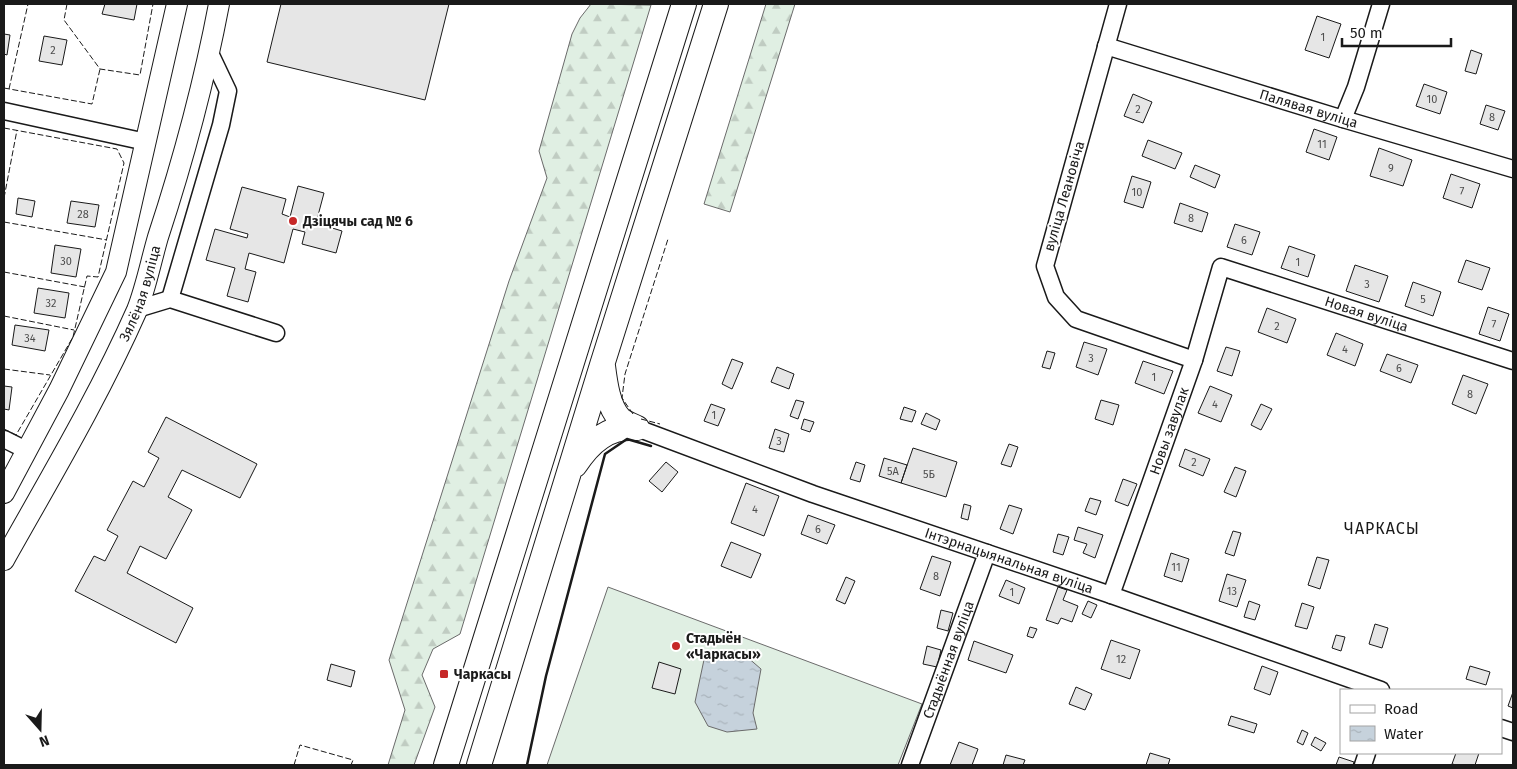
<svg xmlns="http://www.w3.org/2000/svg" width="1517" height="769" viewBox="0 0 1517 769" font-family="'Fira Sans',sans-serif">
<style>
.forest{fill:url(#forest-firs);stroke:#6a6a6a}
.pitch{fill:#e0efe3;stroke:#6a6a6a}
.water{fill:url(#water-ripples);stroke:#6a6a6a}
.building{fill:#e6e6e6;stroke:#1a1a1a}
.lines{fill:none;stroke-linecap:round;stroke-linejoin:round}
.minor-casing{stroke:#1a1a1a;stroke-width:19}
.major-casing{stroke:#1a1a1a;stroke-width:22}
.highway-casing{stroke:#1a1a1a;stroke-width:26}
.minor{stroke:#fff;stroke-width:16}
.major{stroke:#fff;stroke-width:20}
.highway{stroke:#fff;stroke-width:24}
.fence{stroke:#1a1a1a;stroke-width:1;stroke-dasharray:6 2.5;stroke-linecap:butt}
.wall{stroke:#1a1a1a;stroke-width:2.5}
.poi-dot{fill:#c62828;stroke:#fff;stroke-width:2}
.labels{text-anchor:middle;stroke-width:4;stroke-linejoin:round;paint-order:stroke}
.number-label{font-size:11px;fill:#4d4d4d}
.street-label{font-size:14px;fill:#1a1a1a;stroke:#fff}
.poi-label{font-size:14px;font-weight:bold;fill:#1a1a1a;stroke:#fff;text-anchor:start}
.quarter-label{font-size:16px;letter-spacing:1px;fill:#1a1a1a;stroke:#fff}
</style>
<defs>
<pattern id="forest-firs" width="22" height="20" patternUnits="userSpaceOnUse" patternTransform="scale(1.25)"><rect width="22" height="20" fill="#e0efe3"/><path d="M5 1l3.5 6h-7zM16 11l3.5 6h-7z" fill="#c0ccc2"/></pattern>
<pattern id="water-ripples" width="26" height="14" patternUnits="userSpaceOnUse" patternTransform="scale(1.25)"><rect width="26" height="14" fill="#c6d2dc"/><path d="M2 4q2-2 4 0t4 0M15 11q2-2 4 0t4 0" fill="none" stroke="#aab4bc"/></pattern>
</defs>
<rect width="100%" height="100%" fill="#fff"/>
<path class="forest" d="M591,4L651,5L460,634L433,649L422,675L435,707L414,765H388L405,710L389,660L509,281L547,178L539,151L572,34L580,18Z
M766,4H795L730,212L704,204Z"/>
<path class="pitch" d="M608,587L922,704L898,765H547Z"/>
<path class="water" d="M739,650L761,669L753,713L757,729L727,732L708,726L695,702L705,655Z"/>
<path class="building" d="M105,4H137L134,20L102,14Z
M281,4H449L425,100L267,62Z
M1317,16L1341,24L1329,58L1305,50Z
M4,34L10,35L7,55L4,54Z
M44,36L67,40L62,65L39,61Z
M1471,50L1482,54L1476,74L1465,71Z
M1424,84L1447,92L1440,114L1416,106Z
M1133,94L1152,102L1143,123L1124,116Z
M1486,105L1505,111L1498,130L1480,124Z
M1314,129L1337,137L1329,160L1306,152Z
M1148,140L1182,153L1175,169L1142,156Z
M1379,148L1412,160L1403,186L1370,176Z
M1195,165L1220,175L1215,188L1190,177Z
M1451,174L1480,184L1472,208L1443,198Z
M1132,176L1151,182L1143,208L1124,202Z
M298,186L324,193L316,223L342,231L336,253L302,244L305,232L293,229L284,263L249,253L245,269L256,272L248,302L227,296L235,268L206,260L215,229L247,238L248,234L230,229L242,187L286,199L282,214L290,217Z
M18,198L35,201L32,217L16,214Z
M71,201L99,205L95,227L67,223Z
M1180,203L1208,213L1202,232L1174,223Z
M1235,224L1260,232L1252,255L1227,247Z
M55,245L81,249L76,277L51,273Z
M1289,246L1315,255L1308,277L1281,268Z
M1466,260L1490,268L1482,290L1458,282Z
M1355,265L1388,276L1379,302L1346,291Z
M1413,282L1441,292L1433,316L1405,306Z
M38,288L69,293L65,318L34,313Z
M1488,307L1509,314L1500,341L1479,334Z
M1267,308L1296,319L1287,343L1258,332Z
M15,325L49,330L45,351L12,345Z
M1336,333L1363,344L1355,366L1327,355Z
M1084,342L1107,349L1098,375L1076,367Z
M1226,347L1240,351L1232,376L1217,371Z
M1047,351L1055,353L1050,369L1042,367Z
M1387,354L1418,365L1411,383L1380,371Z
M732,359L743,363L732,389L722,384Z
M1143,361L1173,371L1164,394L1135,383Z
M777,367L794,374L789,389L771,382Z
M1463,375L1488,384L1476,414L1452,404Z
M4,386L12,387L9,410L4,409Z
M1210,386L1232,395L1221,422L1198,413Z
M796,400L804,402L798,419L790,416Z
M1101,400L1119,405L1113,425L1095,419Z
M711,404L725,409L718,426L704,421Z
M1261,404L1272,409L1261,430L1251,425Z
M904,407L916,411L912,422L900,419Z
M926,413L940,420L936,430L921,424Z
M166,417L257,464L240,498L182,470L168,497L192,510L166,559L140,546L127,573L193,608L176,643L75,591L94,556L105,561L118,536L107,530L133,481L144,487L159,458L148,452Z
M804,419L814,422L810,432L801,429Z
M775,429L789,434L784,452L769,448Z
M1009,444L1018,447L1011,467L1001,464Z
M913,448L957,462L946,497L901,483Z
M1185,449L1210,459L1203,476L1179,466Z
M884,458L907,465L901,483L879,476Z
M666,462L678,472L662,492L649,481Z
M856,462L865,465L860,482L850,479Z
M1235,467L1246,471L1236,497L1224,492Z
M1123,479L1137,484L1128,506L1115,501Z
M746,483L779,496L764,536L731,523Z
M1090,498L1101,501L1096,515L1085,511Z
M964,504L971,506L968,520L961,518Z
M1009,505L1022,509L1013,534L1000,529Z
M808,515L835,525L827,544L801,534Z
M1078,527L1103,535L1095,558L1083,553L1087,544L1074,540Z
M1233,531L1241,533L1234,556L1225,553Z
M1058,534L1069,537L1063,555L1053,552Z
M731,542L761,554L751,578L721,566Z
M1171,553L1189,559L1182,582L1164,576Z
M932,556L951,562L940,596L920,589Z
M1317,557L1329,560L1320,589L1308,585Z
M1227,574L1246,580L1237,607L1219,601Z
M846,577L855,581L845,604L836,600Z
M1006,580L1025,588L1019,604L999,596Z
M1058,587L1067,590L1063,600L1078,606L1072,622L1061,618L1058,624L1046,620Z
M1088,601L1097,605L1091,618L1082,614Z
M1249,601L1260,605L1255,620L1244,617Z
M1302,603L1314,607L1307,629L1295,626Z
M941,610L953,613L948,631L937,628Z
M1375,624L1388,628L1382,648L1369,644Z
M1030,627L1037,629L1033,638L1027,636Z
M1336,635L1345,637L1341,651L1332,648Z
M1111,640L1140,650L1130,679L1101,669Z
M974,641L1013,655L1006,673L968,660Z
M927,646L941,650L937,667L923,664Z
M659,662L681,669L675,694L652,688Z
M331,664L355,671L351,687L327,680Z
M1262,666L1278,672L1270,695L1254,689Z
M1470,666L1490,672L1486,685L1466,679Z
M1076,687L1092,694L1085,710L1069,704Z
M1513,692V708L1508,706Z
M1231,716L1257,724L1254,733L1228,725Z
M1302,730L1308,733L1303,745L1297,742Z
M1315,737L1326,743L1321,751L1311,745Z
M959,742L978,749L972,765H950Z
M1150,753L1170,759L1168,765H1146Z
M1456,753H1479L1475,765H1457L1452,764Z
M1006,755L1025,760L1023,765H1003Z
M1339,757L1354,762L1353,765H1336Z"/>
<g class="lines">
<g class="minor-casing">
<g id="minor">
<path d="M1118,4L1045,266L1056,297L1076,319L1194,360"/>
<path id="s1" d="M1106,46L1343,119L1513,169"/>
<path d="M4,111L146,142"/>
<path d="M1343,119L1356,87L1381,4"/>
<path d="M170,299L221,125L228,91L209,51"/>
<path d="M137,309L170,299L276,333"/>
<path id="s2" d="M637,428L813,494L1111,595L1381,690"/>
<path d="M4,439L26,450"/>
<path id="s3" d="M1111,595L1194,360L1221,267L1513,361"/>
<path d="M1501,728L1513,732"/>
<path id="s4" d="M910,765L987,553"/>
<path d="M1363,765L1367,753"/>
</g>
</g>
<g class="major-casing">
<g id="major">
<path d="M4,493L59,390L116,272L177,4"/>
<path id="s5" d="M4,560C50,478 99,396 137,310C146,287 151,261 158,237C183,161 204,83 219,4"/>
</g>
</g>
<g class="highway-casing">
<path id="highway" d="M603,366C605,382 608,407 620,419C624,423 632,425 637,428
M575,465C590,442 608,426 637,428
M446,765L684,4
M479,765L602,365L716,4"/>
</g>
<use href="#minor" class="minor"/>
<use href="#major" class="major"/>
<use href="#highway" class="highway"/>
<path class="fence" d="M67,4L64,20L100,69L140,75L153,4
M4,88L92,104L100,69
M9,89L28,4
M4,128L117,149L124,163L98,277L87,276L73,337L16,435L4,429
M4,198L17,130
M4,222L107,240
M4,272L85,287
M4,316L74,330
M4,369L50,375
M633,414L622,398L625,374L668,239
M641,419L660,424
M294,765L300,745L353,760L351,765"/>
<path class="wall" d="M527,765L546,676L605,454L627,439L651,446"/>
</g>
<g class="poi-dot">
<circle cx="293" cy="221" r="5"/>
<circle cx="676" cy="646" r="5"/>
<rect x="439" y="669" width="10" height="10" rx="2.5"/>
</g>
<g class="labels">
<g class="number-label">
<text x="1323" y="41">1</text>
<text x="53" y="54">2</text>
<text x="1432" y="103">10</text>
<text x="1138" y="113">2</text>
<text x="1492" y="121">8</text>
<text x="1322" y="148">11</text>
<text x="1391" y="172">9</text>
<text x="1462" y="195">7</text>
<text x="1137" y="196">10</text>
<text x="83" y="218">28</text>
<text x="1191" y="222">8</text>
<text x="1244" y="244">6</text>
<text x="66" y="265">30</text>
<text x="1298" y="266">1</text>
<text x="1367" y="288">3</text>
<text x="1423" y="303">5</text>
<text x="51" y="307">32</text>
<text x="1494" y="328">7</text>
<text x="1277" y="330">2</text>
<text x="30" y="342">34</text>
<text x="1345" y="353">4</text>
<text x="1091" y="362">3</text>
<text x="1399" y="372">6</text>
<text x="1154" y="381">1</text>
<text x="1470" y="398">8</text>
<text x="1215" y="408">4</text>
<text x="714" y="419">1</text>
<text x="779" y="445">3</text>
<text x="1194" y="466">2</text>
<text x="893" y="475">5А</text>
<text x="929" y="478">5Б</text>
<text x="755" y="513">4</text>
<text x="818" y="533">6</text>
<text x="1176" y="571">11</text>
<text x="936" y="580">8</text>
<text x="1232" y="595">13</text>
<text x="1012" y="596">1</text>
<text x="1121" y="663">12</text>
</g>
<g class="street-label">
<text dy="5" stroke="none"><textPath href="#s1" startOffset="212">Палявая вуліца</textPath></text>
<text transform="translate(1064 196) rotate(-74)" y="5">вуліца Леановіча</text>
<text dy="5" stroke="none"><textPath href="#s5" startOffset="300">Зялёная вуліца</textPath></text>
<text dy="5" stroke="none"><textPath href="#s3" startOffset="499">Новая вуліца</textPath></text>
<text dy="5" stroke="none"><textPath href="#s3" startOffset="174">Новы завулак</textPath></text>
<text dy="5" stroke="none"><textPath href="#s2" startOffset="395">Інтэрнацыянальная вуліца</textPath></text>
<text dy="5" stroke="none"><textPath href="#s4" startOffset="112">Стадыённая вуліца</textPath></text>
</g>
<g class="poi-label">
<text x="303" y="226">Дзіцячы сад № 6</text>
<text x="686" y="643">Стадыён<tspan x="686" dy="16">«Чаркасы»</tspan></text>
<text x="454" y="679">Чаркасы</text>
</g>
<g class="quarter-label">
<text x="1382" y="534">ЧАРКАСЫ</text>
</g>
</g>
<rect width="1517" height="769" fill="none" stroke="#1a1a1a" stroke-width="10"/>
<rect x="1340" y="689" width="162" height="65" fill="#ffffff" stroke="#a3a3a3"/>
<rect x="1350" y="705" width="25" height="8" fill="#ffffff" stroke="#a3a3a3"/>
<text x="1384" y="714" font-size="15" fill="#1a1a1a">Road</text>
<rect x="1350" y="726" width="25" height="15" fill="url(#water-ripples)" stroke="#a3a3a3"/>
<text x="1384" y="739" font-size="15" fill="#1a1a1a">Water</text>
<g transform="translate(40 729) rotate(160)" stroke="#ffffff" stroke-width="4" paint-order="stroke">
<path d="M0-4L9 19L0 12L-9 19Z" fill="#1a1a1a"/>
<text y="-8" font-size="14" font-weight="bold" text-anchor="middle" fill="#1a1a1a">N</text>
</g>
<path d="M1342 38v8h109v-8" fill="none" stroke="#1a1a1a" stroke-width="2.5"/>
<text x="1350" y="38" font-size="15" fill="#1a1a1a" stroke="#ffffff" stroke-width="4" paint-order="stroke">50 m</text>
</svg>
